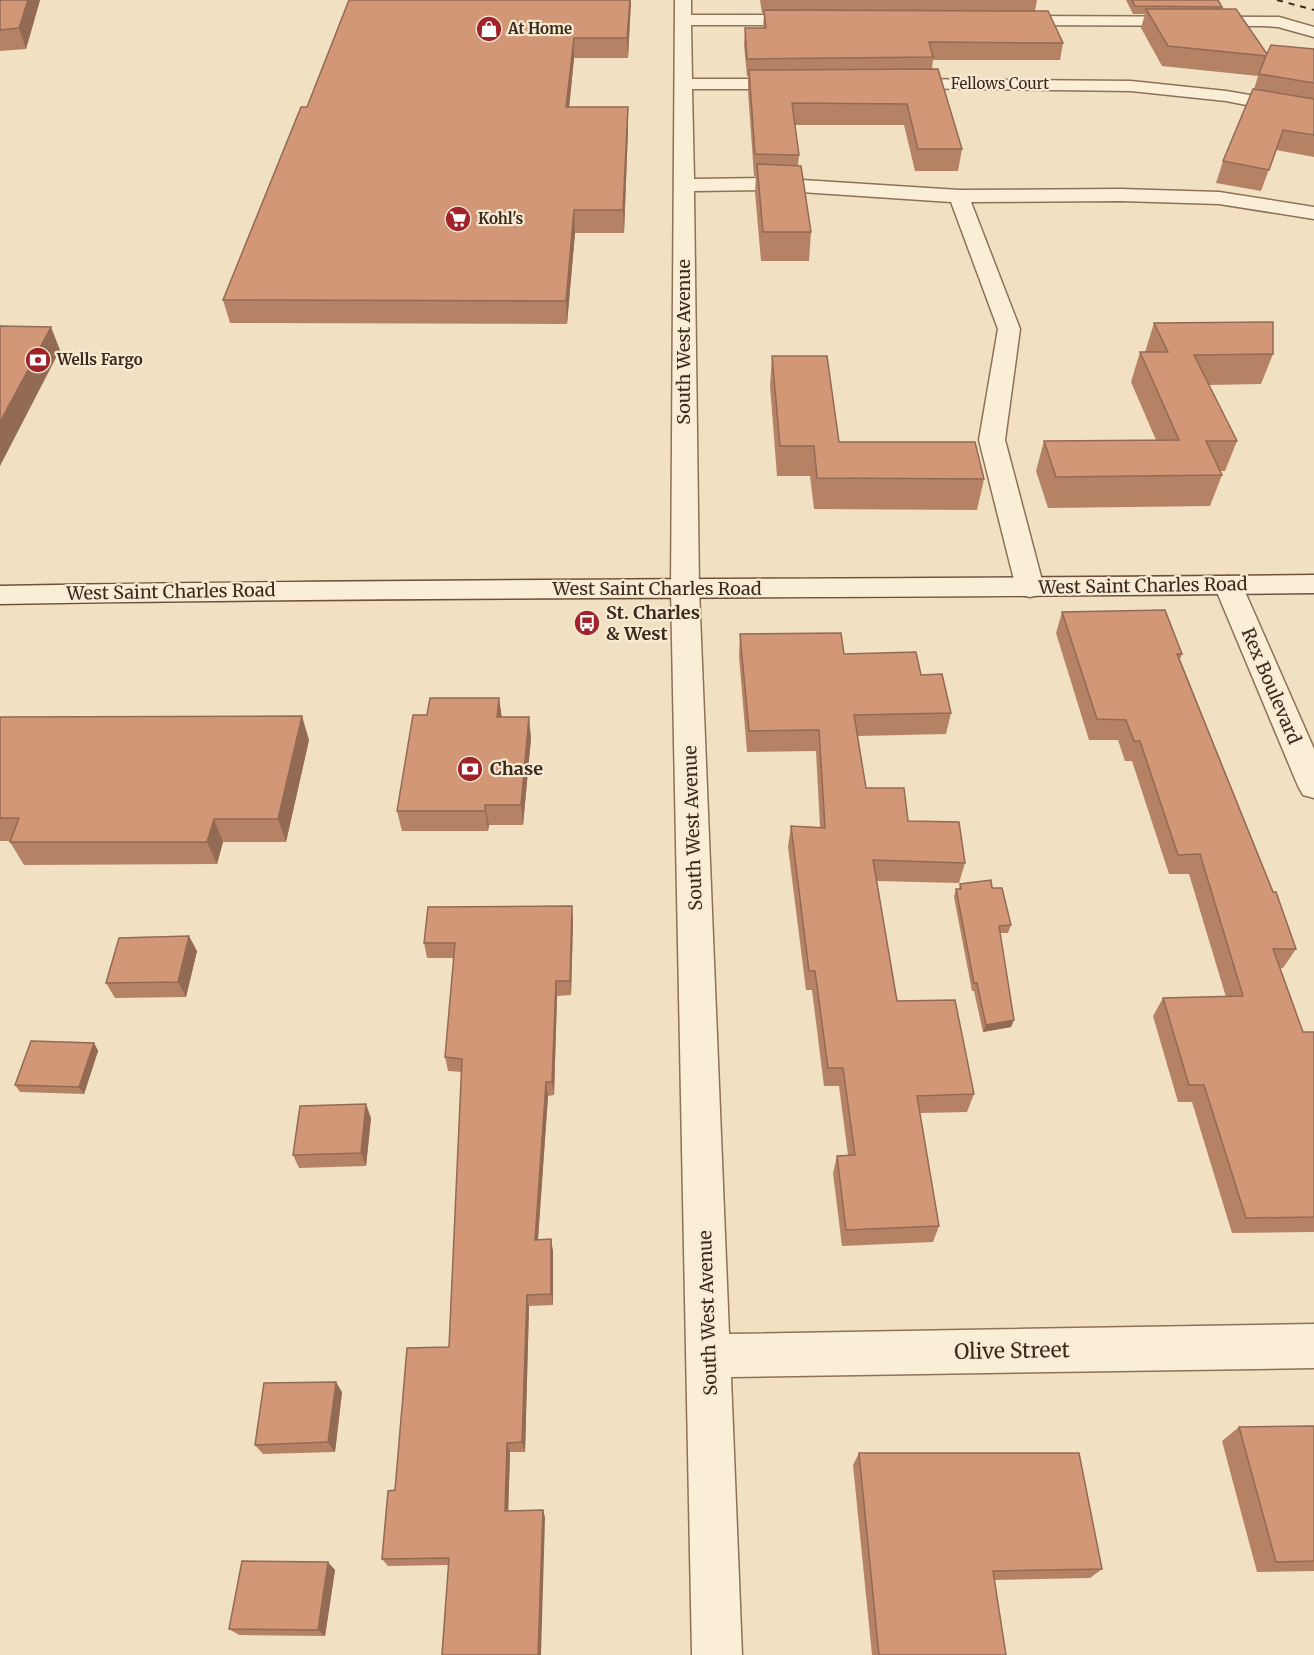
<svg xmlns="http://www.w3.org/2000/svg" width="1314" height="1655" viewBox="0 0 1314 1655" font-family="Merriweather,serif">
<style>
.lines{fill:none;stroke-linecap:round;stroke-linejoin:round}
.street-casing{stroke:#8d7158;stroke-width:3}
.secondary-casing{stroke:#6f523b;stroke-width:3}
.street{fill:#fbeed7;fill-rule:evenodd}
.secondary{fill:#fbeed7;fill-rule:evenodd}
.rail{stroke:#3c2a1d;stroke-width:2;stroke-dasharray:6 6;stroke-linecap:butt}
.wall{fill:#b58265}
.shaded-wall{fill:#936a53}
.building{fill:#d29776;stroke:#936a53;stroke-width:1.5}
.labels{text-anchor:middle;stroke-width:4.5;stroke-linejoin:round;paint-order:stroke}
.far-poi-label{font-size:15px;font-weight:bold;fill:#3c2a1d;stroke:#f8ebd3;text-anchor:start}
.far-street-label{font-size:15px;fill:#3c2a1d;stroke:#f8ebd3}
.street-label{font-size:18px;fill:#3c2a1d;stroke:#f8ebd3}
.poi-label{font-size:18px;font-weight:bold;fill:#3c2a1d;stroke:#f8ebd3;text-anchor:start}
.near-street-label{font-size:21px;fill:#3c2a1d;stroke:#f8ebd3}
</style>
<rect width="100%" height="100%" fill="#f1e0c2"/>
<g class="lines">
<g class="street-casing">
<path id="street" d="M675,0H691V15H808L816,20L808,25H691L692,79H793L799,80L802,84L799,88L793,89H692L694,179L771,178L959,190L1121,189L1219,192L1314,207V219L1219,204L1121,201L971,202L1020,329L1005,440L1044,588L1040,595L1030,597L1020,595L1016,588L979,440L998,329L951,202L771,190L694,191L699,589L729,1334L1314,1324V1368L731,1377L742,1655H692L671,589Z
M1007,16L1279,17L1314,27V37L1278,27L1263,26L1001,25L999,21Z
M898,79L1131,81L1226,91L1314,106V118L1226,101L1131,91L892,88L889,84L892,80Z
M1228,576L1238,578L1242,585L1314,749V798L1303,795L1298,786L1214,585L1218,578Z"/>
</g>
<g class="secondary-casing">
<path id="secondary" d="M1314,575V593C876,599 438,596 0,604V586C438,578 876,580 1314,575Z"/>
</g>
<use href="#street" class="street"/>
<use href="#secondary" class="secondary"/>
<path class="rail" d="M1277,0L1314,10"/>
</g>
<path class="wall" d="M0,0H40L26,49L0,51Z
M631,0L628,58H574L569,107H628V129L624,233H575L567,324L230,323L223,300L307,107Z
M760,0H1037L1035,11L1063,43L1060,60H933L932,69L962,149L958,171H915L904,125H795L799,155L798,166L811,232L809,261H761L755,192L756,176H754L748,91V76H747L744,45L745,28H763L764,13H762Z
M1126,0H1218L1222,7V9L1267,54L1314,49V157L1276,150L1261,191L1216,183L1223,161L1254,89L1258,76L1162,66L1141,28L1145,14H1133Z
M1154,323L1273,354L1261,384L1209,385L1237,441L1225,471H1220L1222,475L1210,506L1048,508L1036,471L1044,441L1156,440L1131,382L1140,352H1145Z
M772,356L839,442L984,479L977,510L814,509L810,476H777L770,386Z
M1062,612L1182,654L1180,659L1296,949L1283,968H1280L1303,1032H1314V1232L1232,1233L1192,1102H1178L1153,1016L1163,998L1226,997L1189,874H1169L1132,761H1125L1118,740H1089L1056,633Z
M740,634L844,654L921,675L951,713L946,734L858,736L866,788L908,821L965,863L959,883L877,881L897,1001L974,1094L967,1112L920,1113L939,1226L933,1242L842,1246L833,1173L837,1156L848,1155L839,1086H824L812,990H806L788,847L791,826L820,827L816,751L747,752L739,656Z
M427,715L502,717L531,738L523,825H489L488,831H402L397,811Z
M0,717L309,740L286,842H223L217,864L24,865L10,842V841H0Z
M960,884L992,888L1011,925L1008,933H1000L1011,1027L983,1032L974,991H972L954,897L956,889H959Z
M573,921L571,995L557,996L554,1095L548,1096L538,1240L553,1251V1305L529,1306L525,1452H510L508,1511L543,1510L545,1518L448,1565L388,1566L382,1559L395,1490L449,1347L462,1072L448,1071L445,1057L454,958H427L424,943Z
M197,951L186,997L115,998L106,983Z
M94,1043L98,1051L84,1094L20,1092L15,1085Z
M371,1118L366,1166L299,1168L293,1155Z
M342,1392L335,1452L263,1454L255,1445Z
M1314,1426V1571L1257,1572L1222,1441L1239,1427Z
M859,1453L1102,1569L1090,1578L994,1580L1006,1655H872L853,1465Z
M335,1570L325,1636L239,1635L229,1629Z"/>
<path class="shaded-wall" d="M28,0H40L26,49L19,28Z
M630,0H631L628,58L627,38Z
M574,38V58L567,129L566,107Z
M628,107V129L624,233L623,210Z
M574,210L575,233L567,324L566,301Z
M51,327L60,350L0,466V422Z
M499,698L502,718L497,717Z
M302,716L309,740L286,842L278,819Z
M529,717L531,738L523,825L521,805Z
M485,805L489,825L488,831L485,811Z
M214,819L223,842L217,864L207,842Z
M572,906L573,921L571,995L570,981Z
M189,936L197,951L186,997L178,982Z
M556,981L557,996L554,1095L552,1082Z
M1014,1020L1011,1027L983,1032L986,1025Z
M94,1043L98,1051L84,1094L79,1087Z
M546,1082L548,1096L537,1252L535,1240Z
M366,1104L371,1118L366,1166L361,1153Z
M551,1239L553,1251V1305L551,1294Z
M527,1295L529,1306L525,1452L522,1442Z
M336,1382L342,1392L335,1452L328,1442Z
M507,1443L510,1452L508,1519L505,1511Z
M543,1510L545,1518L541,1655H538Z
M328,1562L335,1570L325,1636L318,1630Z"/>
<path class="building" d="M0,0H28L19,28L0,30Z
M349,0H630L627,38H574L566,107H628L623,210H574L566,301L223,300L301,107H307Z
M1132,0H1218L1222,7L1135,6Z
M1146,9H1236L1267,54L1271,45L1314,49V83L1259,74L1266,56L1168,46Z
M764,10L1048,11L1063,43L929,42L933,57L747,59L745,28H766Z
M938,69L962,149H918L907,104L792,103L799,155L755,154L749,70Z
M1253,89L1314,99V135L1283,130L1269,170L1223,161Z
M757,164L801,166L811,232H763Z
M1273,322V354L1194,355L1237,441H1206L1222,475L1056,477L1044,441L1179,440L1140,352H1168L1154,323Z
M0,326L51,327L0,422Z
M772,356H827L839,442H975L984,479L817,478L814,446H780Z
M1165,610L1182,654H1177L1273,892H1276L1296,949H1273L1303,1032H1314V1217L1246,1218L1204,1085H1189L1163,998L1243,996L1200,854L1178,855L1140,741H1134L1126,720L1097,719L1062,612Z
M841,633L844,654L916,652L921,675L942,674L951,713L854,715L866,788H904L908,821L959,822L965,863L873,860L897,1001L955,1000L974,1094L917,1096L939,1226L846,1230L837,1156L855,1155L843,1068H828L815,971H809L791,826L825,828L819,730L749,731L740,634Z
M430,698H499L497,717H529L521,805H485V811H397L413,715H427Z
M302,716L278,819H214L207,842H10L19,818H0V717Z
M991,880L992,888H1002L1011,925L999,926L1014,1020L986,1025L977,983H974L956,889H961L960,884Z
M572,906L570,981H556L552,1082H546L535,1240L551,1239V1294L527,1295L522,1442L507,1443L505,1511L543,1510L538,1655H442L449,1558L382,1559L388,1491L395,1490L407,1348L449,1347L462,1059L445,1057L455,943H424L428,907Z
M189,936L178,982L106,983L119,938Z
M31,1041L94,1043L79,1087L15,1085Z
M366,1104L361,1153L293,1155L300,1106Z
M336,1382L328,1442L255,1445L264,1383Z
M1314,1426V1561L1276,1562L1239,1427Z
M859,1453H1079L1102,1569L993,1571L1006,1655H879Z
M242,1561L328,1562L318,1630L229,1629Z"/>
<defs>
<g id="shop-disc" transform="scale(1.35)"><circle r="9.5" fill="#a0232c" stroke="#f8ebd3"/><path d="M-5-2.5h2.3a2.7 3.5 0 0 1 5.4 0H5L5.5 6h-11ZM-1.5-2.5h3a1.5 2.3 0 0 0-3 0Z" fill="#fff"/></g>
<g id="supermarket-disc" transform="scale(1.35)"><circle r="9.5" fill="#a0232c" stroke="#f8ebd3"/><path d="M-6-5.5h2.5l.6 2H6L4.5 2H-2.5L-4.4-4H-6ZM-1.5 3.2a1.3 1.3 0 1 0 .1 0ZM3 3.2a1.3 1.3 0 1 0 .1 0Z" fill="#fff"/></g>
<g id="bank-disc" transform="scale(1.35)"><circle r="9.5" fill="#a0232c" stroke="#f8ebd3"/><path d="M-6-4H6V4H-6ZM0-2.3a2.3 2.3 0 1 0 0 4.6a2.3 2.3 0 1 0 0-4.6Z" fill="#fff"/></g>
<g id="bus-disc" transform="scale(1.35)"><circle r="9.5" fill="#a0232c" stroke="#f8ebd3"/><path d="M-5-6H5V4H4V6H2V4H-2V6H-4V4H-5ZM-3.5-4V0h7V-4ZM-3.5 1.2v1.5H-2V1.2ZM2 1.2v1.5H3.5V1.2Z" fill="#fff"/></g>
</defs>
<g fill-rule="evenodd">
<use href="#shop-disc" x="489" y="29"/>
<use href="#supermarket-disc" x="458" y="219"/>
<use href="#bank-disc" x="38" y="360"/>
<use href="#bus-disc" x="587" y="623"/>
<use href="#bank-disc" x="470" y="769"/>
</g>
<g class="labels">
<g class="far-poi-label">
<text x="508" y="34">At Home</text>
<text x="478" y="224">Kohl's</text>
<text x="57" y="365">Wells Fargo</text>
</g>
<g class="far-street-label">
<text x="1000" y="89">Fellows Court</text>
</g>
<g class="street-label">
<text transform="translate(684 342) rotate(-90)" y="6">South West Avenue</text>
<text transform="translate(1143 586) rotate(-1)" y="6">West Saint Charles Road</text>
<text x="657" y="595">West Saint Charles Road</text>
<text transform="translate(171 592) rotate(-1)" y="6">West Saint Charles Road</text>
<text transform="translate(1271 686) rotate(67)" y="6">Rex Boulevard</text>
<text transform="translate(693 828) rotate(-92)" y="6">South West Avenue</text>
<text transform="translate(708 1313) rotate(-92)" y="6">South West Avenue</text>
</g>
<g class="poi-label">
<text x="606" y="619">St. Charles<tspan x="606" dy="21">&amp; West</tspan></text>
<text x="490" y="775">Chase</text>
</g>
<g class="near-street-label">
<text transform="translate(1012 1351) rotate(-1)" y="7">Olive Street</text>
</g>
</g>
</svg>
